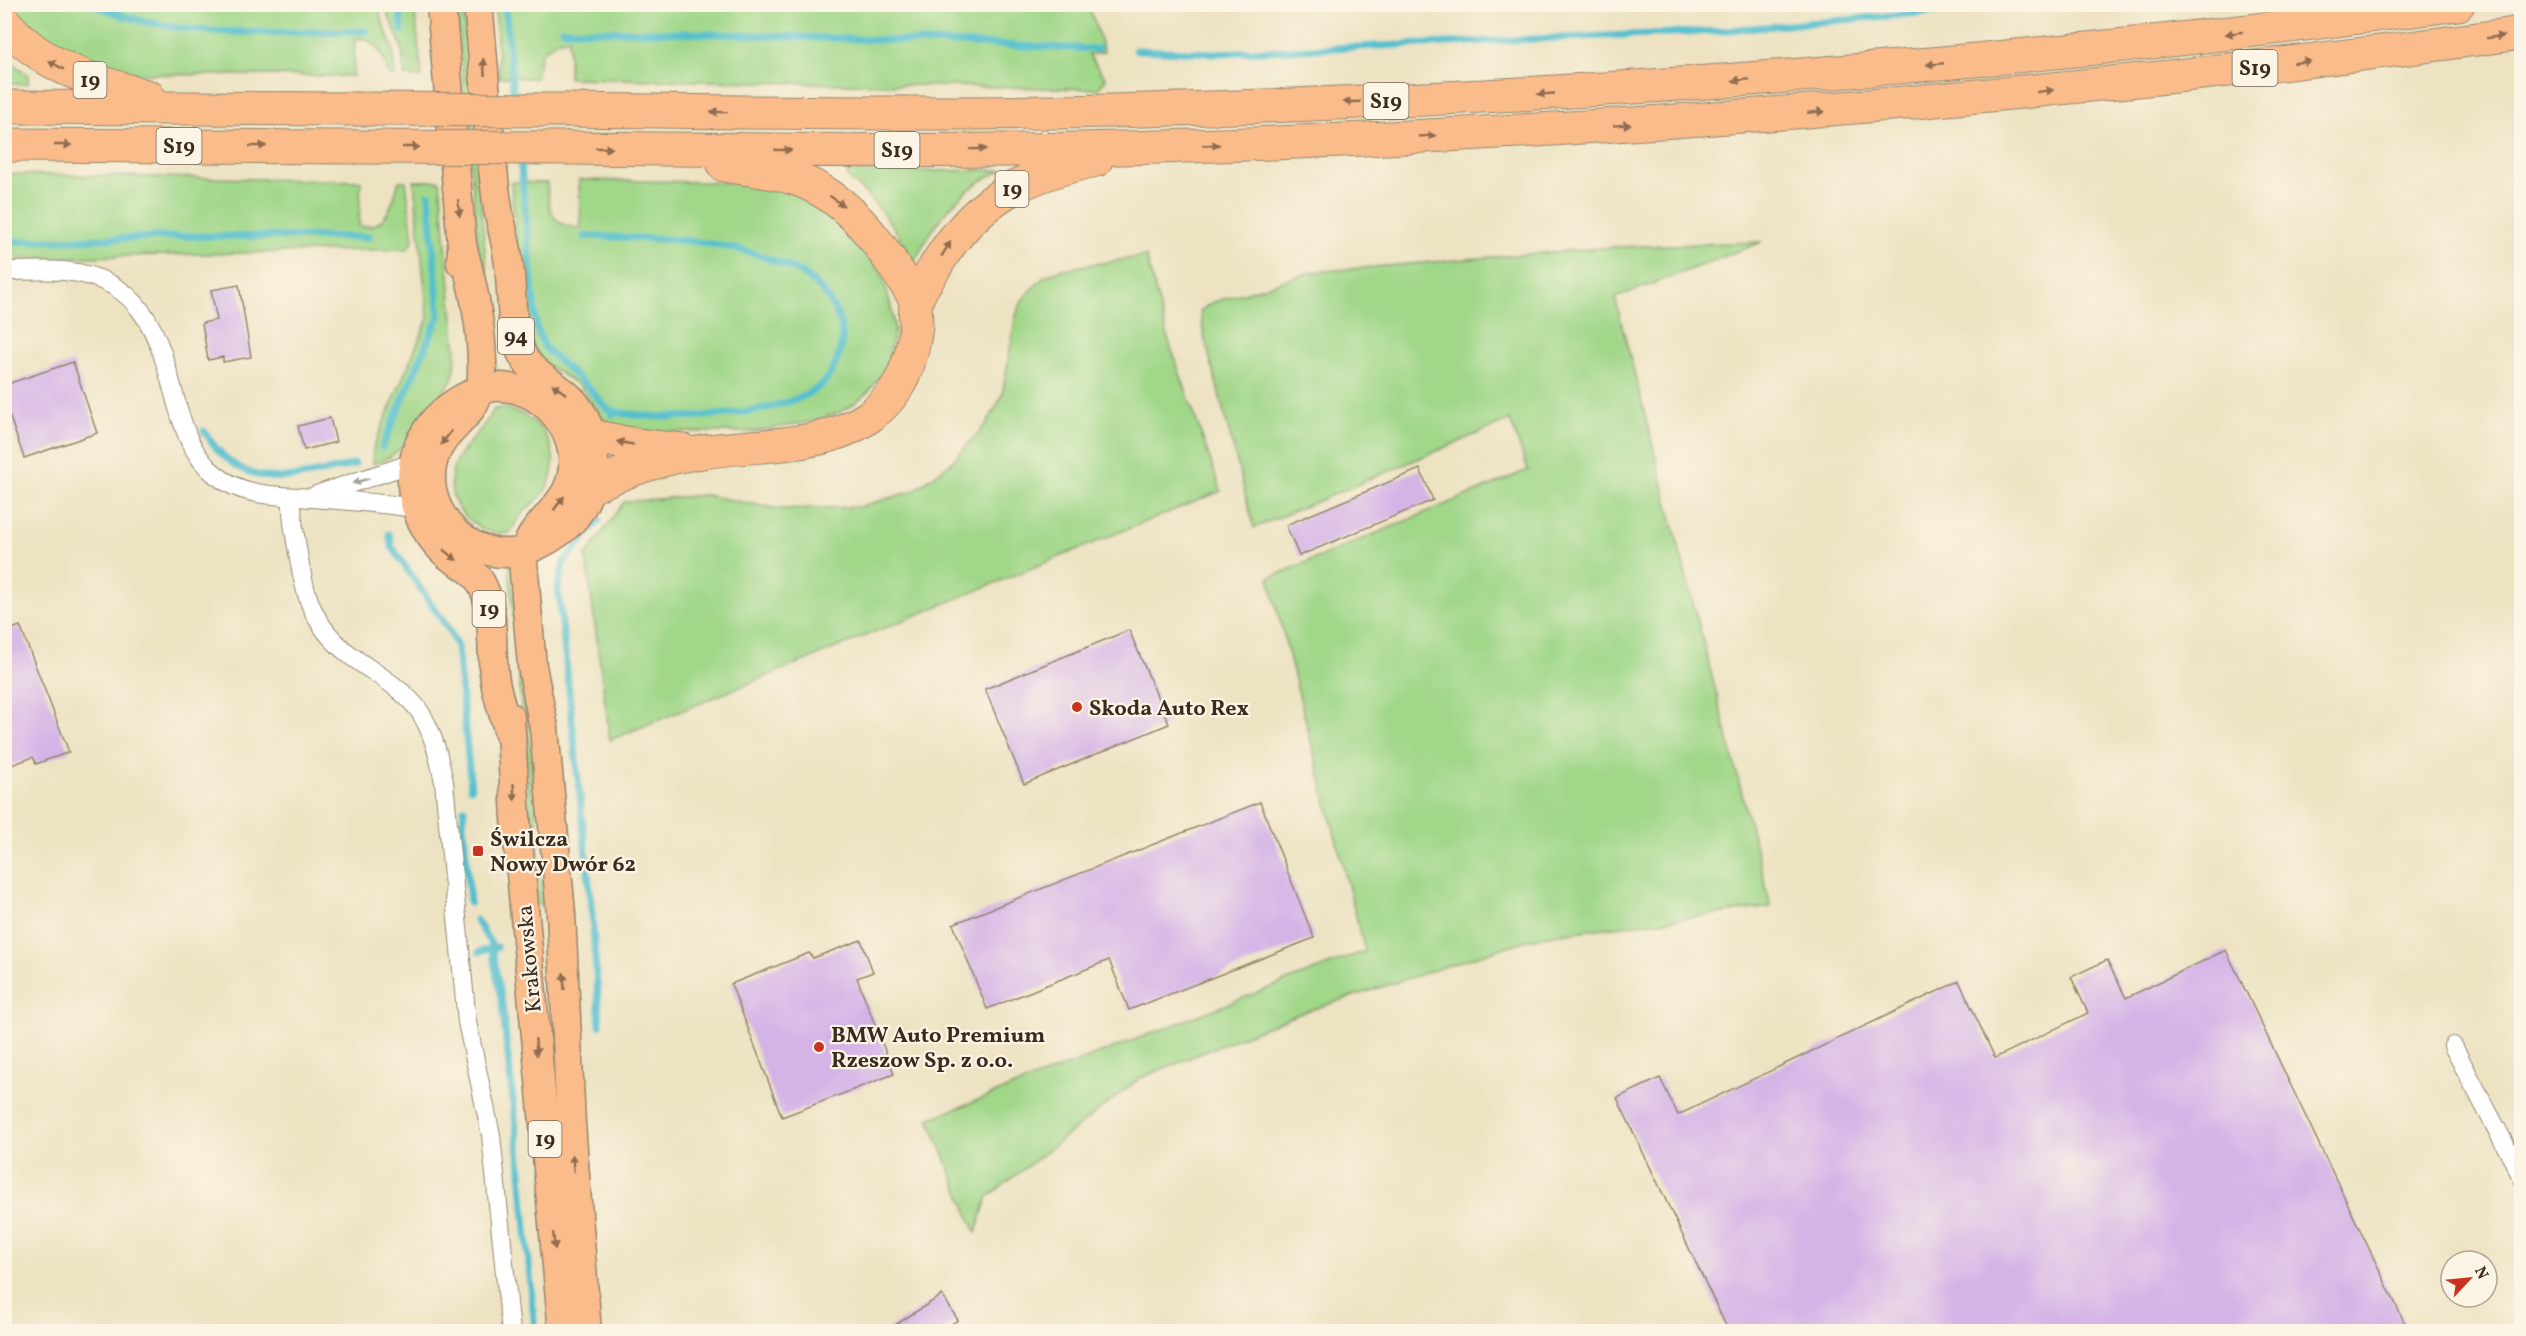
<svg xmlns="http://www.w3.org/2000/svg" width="2526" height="1336" viewBox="0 0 2526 1336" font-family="Vollkorn,serif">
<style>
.green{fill:#a0d789;stroke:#6e8054;stroke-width:1.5}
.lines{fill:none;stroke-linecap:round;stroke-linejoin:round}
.stream{stroke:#53bfce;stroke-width:7}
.building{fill:#d4b3e7}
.minor-casing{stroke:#948670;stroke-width:20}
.primary-casing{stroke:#948670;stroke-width:31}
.motorway-casing{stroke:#948670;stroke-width:35}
.minor{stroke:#fff;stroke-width:18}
.primary{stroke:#fabc8b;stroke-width:28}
.motorway{stroke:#fabc8b;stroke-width:33}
.motorway-bridge-casing{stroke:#948670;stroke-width:35;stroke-linecap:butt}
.motorway-bridge{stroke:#fabc8b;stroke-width:33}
.oneway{fill:#916c4f}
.oneway2{fill:#a79f9a}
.poi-dot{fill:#c8321e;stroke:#fcf5e5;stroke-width:2}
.labels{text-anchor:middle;stroke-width:4.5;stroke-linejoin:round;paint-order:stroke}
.shield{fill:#fcf5e5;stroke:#75675a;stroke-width:1.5}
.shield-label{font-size:21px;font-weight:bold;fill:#3b2a1e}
.poi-label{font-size:22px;font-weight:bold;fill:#3b2a1e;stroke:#fcf5e5;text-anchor:start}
.street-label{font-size:22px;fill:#3b2a1e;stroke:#fcf5e5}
</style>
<rect width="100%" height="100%" fill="#fcf5e5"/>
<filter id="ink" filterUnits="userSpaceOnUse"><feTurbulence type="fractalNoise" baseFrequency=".0167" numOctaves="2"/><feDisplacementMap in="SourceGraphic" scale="12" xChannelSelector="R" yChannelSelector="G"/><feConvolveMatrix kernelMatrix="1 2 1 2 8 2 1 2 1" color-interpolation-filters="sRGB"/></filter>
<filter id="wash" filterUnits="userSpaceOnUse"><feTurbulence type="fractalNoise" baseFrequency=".008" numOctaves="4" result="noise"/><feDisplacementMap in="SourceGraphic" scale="24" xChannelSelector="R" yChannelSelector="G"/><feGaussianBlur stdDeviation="1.35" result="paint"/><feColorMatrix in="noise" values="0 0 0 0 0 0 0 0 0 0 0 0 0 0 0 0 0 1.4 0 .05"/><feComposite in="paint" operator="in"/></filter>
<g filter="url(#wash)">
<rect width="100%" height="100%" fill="#ede3c3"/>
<path class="green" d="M971,4L1091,11L1104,52L1089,55L1106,79L1098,89L569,78V38L557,41L541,53L536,78L499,77L495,5Z
M9,5H379L380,15L393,49L395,76H389C385,60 379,41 360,38L355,39L353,76L123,74L68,58L16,16Z
M387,5H414L422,77L404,76L402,47L387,12Z
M456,5H463L496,372L489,366Z
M5,57L28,75V84H5Z
M1003,170C961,186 933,223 914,263C898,231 875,199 847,177L848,172Z
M4,174L361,181L359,226C387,231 393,202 399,181H406L413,241L407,249L5,259Z
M579,180L756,183L800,193L847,225L881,272L890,303L895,330L885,370L869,391L854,404L838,413L809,422L752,432H621L599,415L580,386L541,361L523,328L511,182L547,183C548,208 550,227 581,228Z
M414,181H440L456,352L455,369L451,381L401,448L390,457L373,464V448L428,319Z
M1762,242L1615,298L1771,907L1558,934L1524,941L1298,1014L1140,1078L987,1198L976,1233L929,1119L1365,951L1269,578L1528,470L1510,420L1254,528L1205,339L1200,311L1211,303L1313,272L1613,247Z
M1146,256L1170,345L1221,491L610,740L586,556L624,502L705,495L779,509L859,507L913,491L951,463L987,423L1002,396L1016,315L1023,299L1045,276L1063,269Z
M503,408C545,416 568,456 543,494C538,500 532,504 526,510C519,516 514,525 510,533C493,535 481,530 468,519C460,512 454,503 452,492C445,453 481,439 494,409Z
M509,565L514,566L544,901L542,908L538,904Z"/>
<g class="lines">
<path class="stream" d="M93,4C177,42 276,31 366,31
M399,4L402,31
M505,4L514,101
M563,30C742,33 920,42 1098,49
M1136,50L1217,53L1718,31L2020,4
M520,156L535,315L537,329L545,348L590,389L607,409L613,411
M584,236C650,239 716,236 777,262C787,266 798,270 806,276C826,291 847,320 841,346C838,361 830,379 817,388C779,417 658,423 613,411V415
M4,242L193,236L369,237
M204,431C243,495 293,479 355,464
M382,447L439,316L429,195
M599,520L564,562L558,586L591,902L600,1025
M389,534L392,547L449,630L457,646L471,788
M464,809L463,823L470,903
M476,920L491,944L502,1004L520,1161L535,1332
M479,952L497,947"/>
</g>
<g id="blocks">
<path class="building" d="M239,285L251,357L223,362V357L208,360L202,323L217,320L211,290Z
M73,362L97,433L24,458L4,400V385Z
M330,418L336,442L304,450L298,426Z
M1420,469L1433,500L1299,556L1286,525Z
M20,626L69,752L36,764L33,757L4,768V632Z
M1129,630L1169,724L1024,784L985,689Z
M1260,802L1314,938L1129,1010L1109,960L987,1009L953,924Z
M861,940L873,972L857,978L894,1074L782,1117L731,984L809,953L813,958Z
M2226,950L2409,1332H1729L1617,1098L1660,1078L1678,1115L1959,981L1995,1058L2088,1013L2071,977L2107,960L2126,998Z
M942,1295L958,1320L939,1332H884Z"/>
</g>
</g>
<g filter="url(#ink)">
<use href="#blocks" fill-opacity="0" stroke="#948670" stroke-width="1.5"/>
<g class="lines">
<g class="minor-casing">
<path id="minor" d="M4,271C24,271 44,270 64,271C146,279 159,338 177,405C185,432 193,457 216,475C245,498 278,495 312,498C349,501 388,503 425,510
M316,495L413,463
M292,497C291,515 294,530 297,547C304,593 311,625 350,655C372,672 400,686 418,709C433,730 439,758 444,782L467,1022L491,1135L511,1332
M2453,1046L2522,1177"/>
</g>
<g class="primary-casing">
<path id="primary" d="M441,4L462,245L461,263
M462,245C473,286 483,330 482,373C482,417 444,425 434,458C419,505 461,555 508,553C529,553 556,537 570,523C602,490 603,428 568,396C551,381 531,374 521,352C509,324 513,288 508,258C506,241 501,225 498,209C488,142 485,72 478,4
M510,717L516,819L563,1332
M509,734C505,717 498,699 495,681C490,651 496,615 483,587C477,572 462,565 450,557C427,539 411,507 412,478C413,438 437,410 471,394C481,390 492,386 502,387C539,389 570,422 573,458C576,509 528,517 523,561L532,666L544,728L561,913L571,1123L587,1332"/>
</g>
<g class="motorway-casing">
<path id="motorway" d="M4,21C41,68 95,81 149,97
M4,107L353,109
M569,110C749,112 931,115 1111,111C1562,99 2012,66 2458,4
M4,145L353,147
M569,148C765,150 962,153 1159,147C1615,133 2069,96 2522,33
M724,165C747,169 771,171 793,178C853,197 883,250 916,299
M591,436L635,445L682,450
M591,487C625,471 665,457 703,452C759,443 823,450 870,416C901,393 912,362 916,326C916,317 914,306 917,299C920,288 930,277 935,267C975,200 1021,176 1096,160"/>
</g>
<use href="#minor" class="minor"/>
<use href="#primary" class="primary"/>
<use href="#motorway" class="motorway"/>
<g class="motorway-bridge-casing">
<path id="motorway-bridge" d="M353,109L569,110
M353,147L569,148"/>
</g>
<use href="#motorway-bridge" class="motorway-bridge"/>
</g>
<defs><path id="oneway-solid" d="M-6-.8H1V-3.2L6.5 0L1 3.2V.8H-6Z" transform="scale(1.5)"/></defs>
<g class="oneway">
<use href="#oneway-solid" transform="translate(2234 33) rotate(173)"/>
<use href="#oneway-solid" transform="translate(2495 37) rotate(-8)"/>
<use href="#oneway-solid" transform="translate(2302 62) rotate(-7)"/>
<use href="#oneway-solid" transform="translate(1935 64) rotate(175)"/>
<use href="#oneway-solid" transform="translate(56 65) rotate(-151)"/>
<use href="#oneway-solid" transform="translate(484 67) rotate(-96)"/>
<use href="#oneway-solid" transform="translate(1741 80) rotate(176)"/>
<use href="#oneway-solid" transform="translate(2045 91) rotate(-6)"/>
<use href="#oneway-solid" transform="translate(1546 94) rotate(177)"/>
<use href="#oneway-solid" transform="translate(1352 102) rotate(178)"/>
<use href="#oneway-solid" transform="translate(719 112) rotate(-179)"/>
<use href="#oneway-solid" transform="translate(1816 112) rotate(-5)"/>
<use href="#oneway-solid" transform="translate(1622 125) rotate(-4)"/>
<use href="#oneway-solid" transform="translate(1427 136) rotate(-3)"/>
<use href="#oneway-solid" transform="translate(63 145)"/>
<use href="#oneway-solid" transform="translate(1211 145) rotate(-2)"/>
<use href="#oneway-solid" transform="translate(258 146)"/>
<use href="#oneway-solid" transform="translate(411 147)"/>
<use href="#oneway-solid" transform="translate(604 148) rotate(1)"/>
<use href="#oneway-solid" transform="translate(978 149) rotate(-1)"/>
<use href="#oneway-solid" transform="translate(783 150) rotate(1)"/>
<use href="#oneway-solid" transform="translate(837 201) rotate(35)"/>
<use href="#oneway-solid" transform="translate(459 208) rotate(85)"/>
<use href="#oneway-solid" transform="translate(946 249) rotate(-58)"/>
<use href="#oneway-solid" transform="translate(559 389) rotate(-144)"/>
<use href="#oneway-solid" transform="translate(446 438) rotate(127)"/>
<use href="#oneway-solid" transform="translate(625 443) rotate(-170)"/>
<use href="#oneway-solid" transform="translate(559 503) rotate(-53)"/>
<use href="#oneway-solid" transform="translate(450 555) rotate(38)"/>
<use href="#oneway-solid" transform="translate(514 792) rotate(86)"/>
<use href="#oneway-solid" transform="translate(564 981) rotate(-93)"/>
<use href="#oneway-solid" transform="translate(536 1047) rotate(85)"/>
<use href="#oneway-solid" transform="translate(573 1163) rotate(-94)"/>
<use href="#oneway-solid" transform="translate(554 1241) rotate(84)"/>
</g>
<use class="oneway2" href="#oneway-solid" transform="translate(361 481) rotate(163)"/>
</g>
<g class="poi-dot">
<circle cx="1077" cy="707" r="6"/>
<rect x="472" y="845" width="12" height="12" rx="3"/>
<circle cx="819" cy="1047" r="6"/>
</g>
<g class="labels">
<g class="shield">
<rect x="2232.5" y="50" width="45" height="36" rx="4.5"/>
<rect x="73.5" y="62" width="33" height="36" rx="4.5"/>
<rect x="1363.5" y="83" width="45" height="36" rx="4.5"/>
<rect x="156.5" y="128" width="45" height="36" rx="4.5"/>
<rect x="874.5" y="132" width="45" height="36" rx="4.5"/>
<rect x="995.5" y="171" width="33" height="36" rx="4.5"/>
<rect x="498" y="318" width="36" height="36" rx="4.5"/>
<rect x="472.5" y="591" width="33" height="36" rx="4.5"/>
<rect x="528.5" y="1121" width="33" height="36" rx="4.5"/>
</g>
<g class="shield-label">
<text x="2255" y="75">S19</text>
<text x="90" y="87">19</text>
<text x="1386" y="108">S19</text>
<text x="179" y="153">S19</text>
<text x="897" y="157">S19</text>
<text x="1012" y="196">19</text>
<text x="516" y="343">94</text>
<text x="489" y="616">19</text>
<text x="545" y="1146">19</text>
</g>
<g class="poi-label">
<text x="1089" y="715">Skoda Auto Rex</text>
<text x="490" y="846">Świlcza<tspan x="490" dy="25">Nowy Dwór 62</tspan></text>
<text x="831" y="1042">BMW Auto Premium<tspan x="831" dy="25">Rzeszow Sp. z o.o.</tspan></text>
</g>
<g class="street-label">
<text transform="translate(528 959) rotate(-95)" y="8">Krakowska</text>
</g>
</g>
<rect width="2526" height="1336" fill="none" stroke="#fcf5e5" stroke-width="24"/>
<g transform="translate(2469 1279) rotate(64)"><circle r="28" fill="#fcf5e5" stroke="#afa495" stroke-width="1.5"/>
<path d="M0-4.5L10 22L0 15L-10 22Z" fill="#c8321e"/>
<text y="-9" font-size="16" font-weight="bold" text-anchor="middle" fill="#3b2a1e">N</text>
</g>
</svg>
